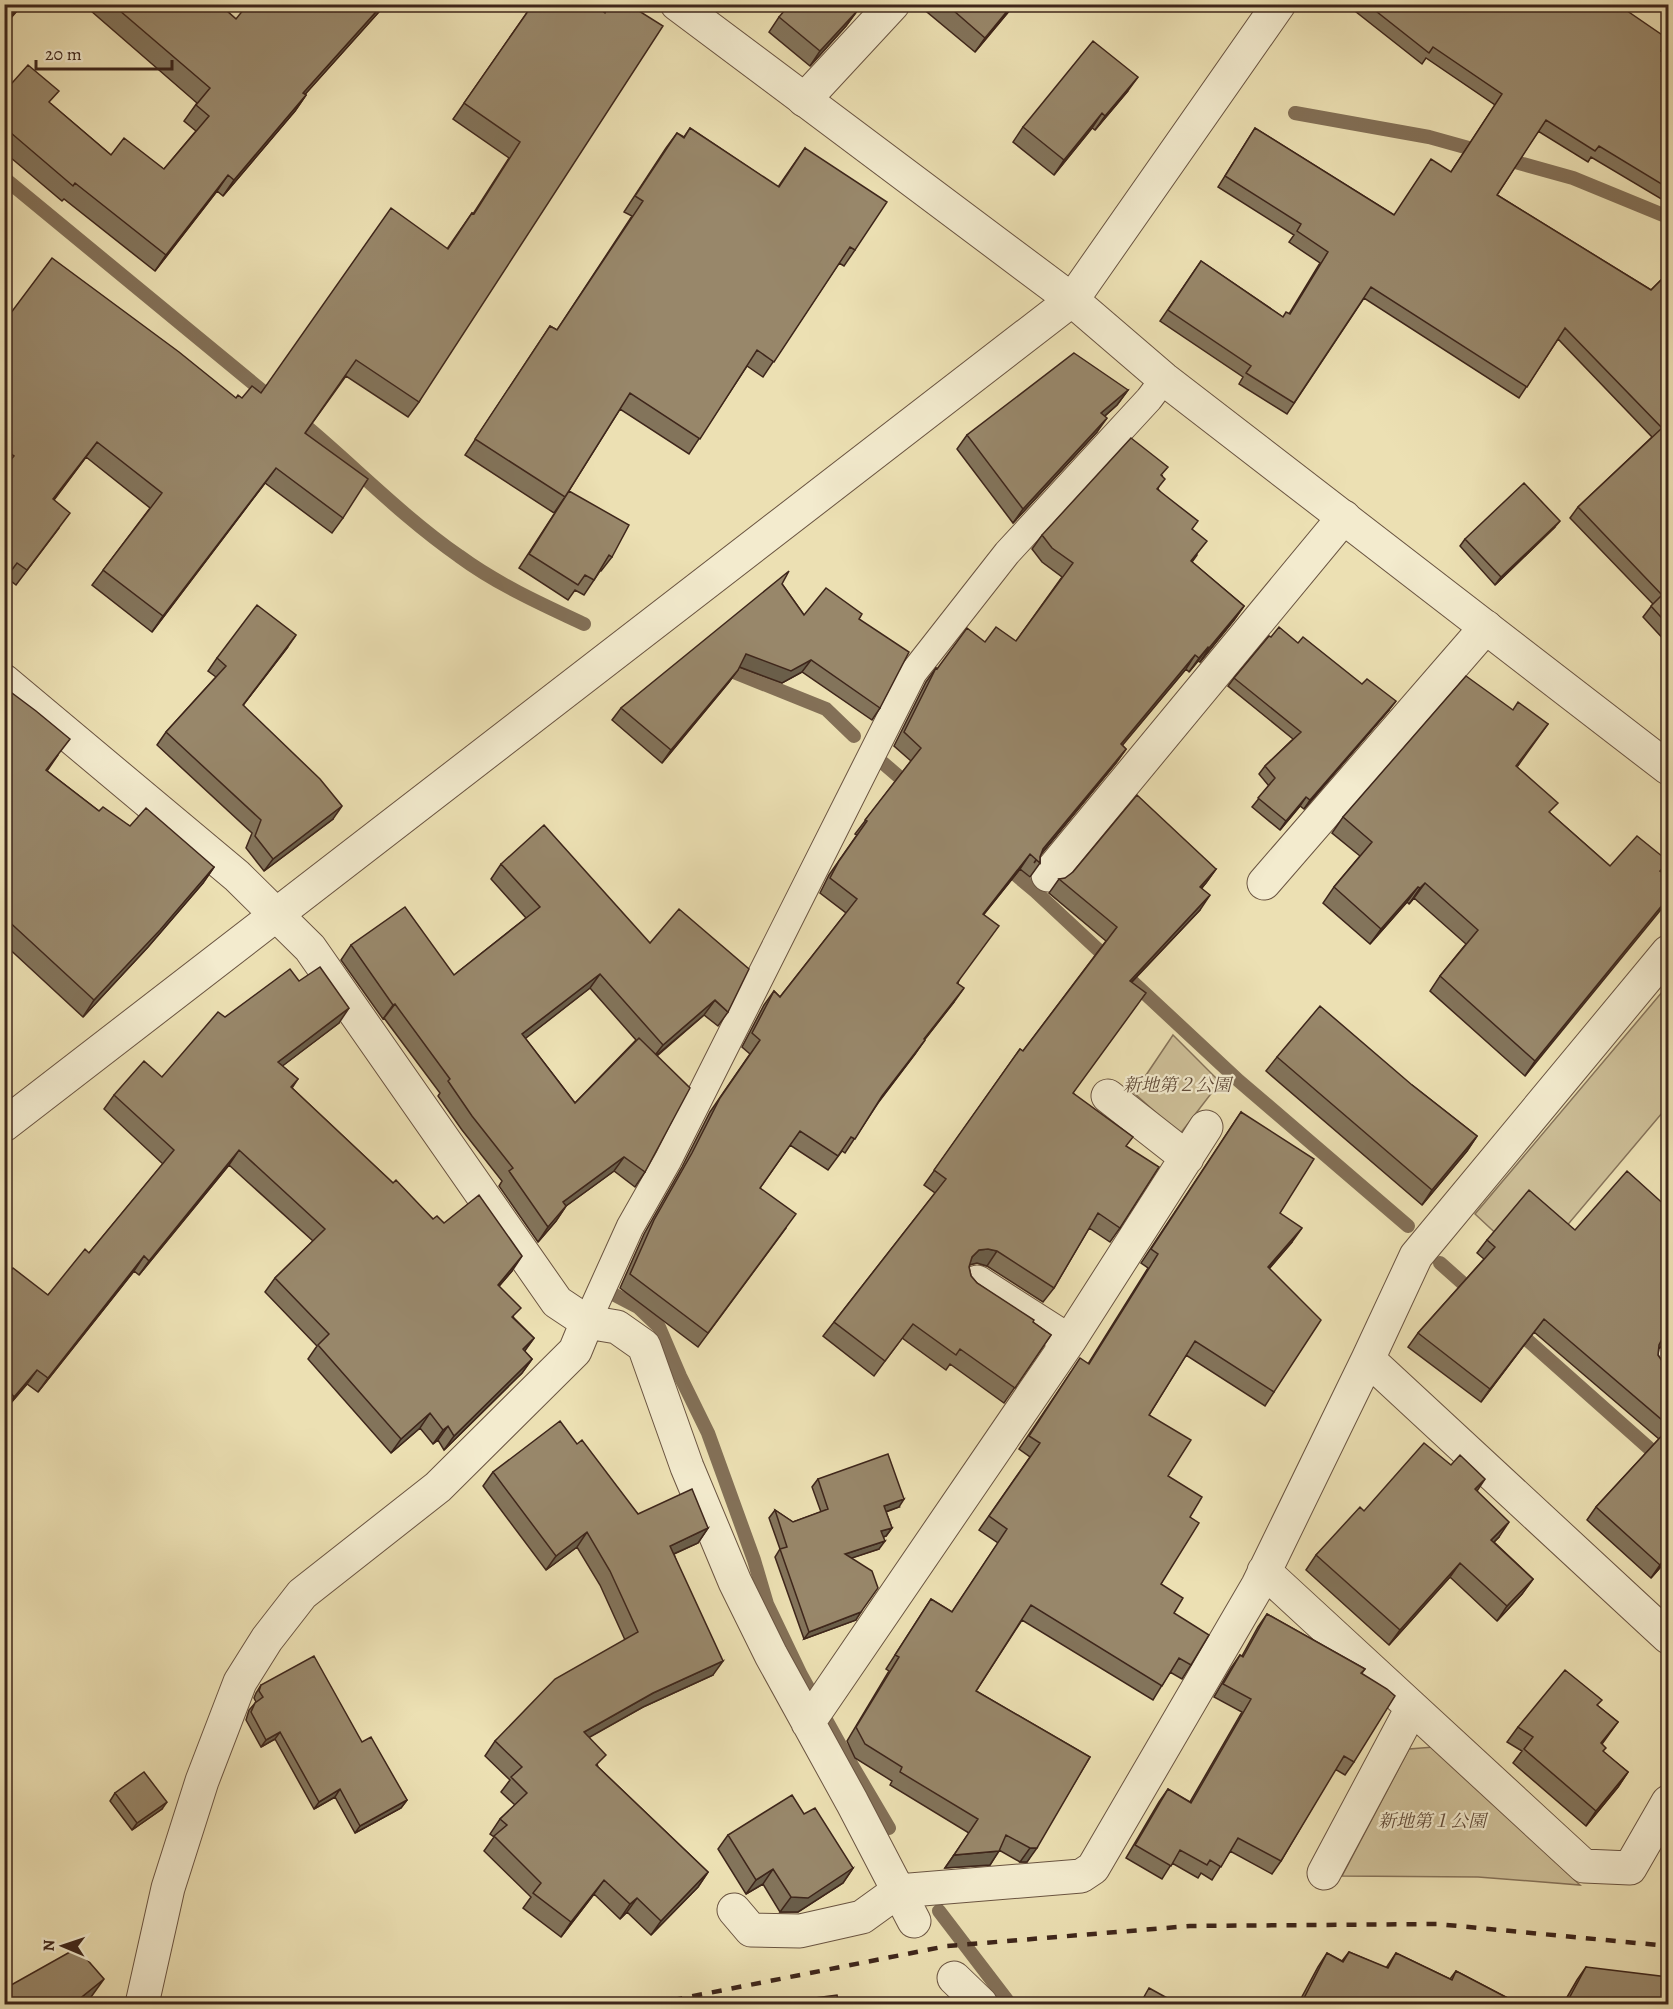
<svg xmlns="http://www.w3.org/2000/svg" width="1673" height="2009" viewBox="0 0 1673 2009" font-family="Alegreya,'Noto Serif JP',serif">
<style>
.green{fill:#cec099;stroke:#86735a;stroke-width:1.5}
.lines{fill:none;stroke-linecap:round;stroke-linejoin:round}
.stream{stroke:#837057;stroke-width:14}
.service-casing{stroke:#6a5441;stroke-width:29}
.minor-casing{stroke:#6a5441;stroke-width:35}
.tertiary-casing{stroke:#6a5441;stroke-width:35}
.service{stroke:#f3ebce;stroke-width:27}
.minor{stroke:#f3ebce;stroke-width:33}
.tertiary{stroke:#f3ebce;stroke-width:33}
.rail{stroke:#3e261b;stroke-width:4.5;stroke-dasharray:10 10;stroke-linecap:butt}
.wall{fill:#83745b;stroke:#3e261b;stroke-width:1.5;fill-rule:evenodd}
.shaded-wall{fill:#6a5e4a;stroke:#3e261b;stroke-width:1.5}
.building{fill:#98876a;stroke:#3e261b;stroke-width:1.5}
.labels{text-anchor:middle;stroke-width:4.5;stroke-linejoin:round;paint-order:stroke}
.park-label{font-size:18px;font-style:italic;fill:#624c3a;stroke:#f3ebce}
</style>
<rect width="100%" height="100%" fill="#ece0b3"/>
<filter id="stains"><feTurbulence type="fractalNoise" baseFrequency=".00333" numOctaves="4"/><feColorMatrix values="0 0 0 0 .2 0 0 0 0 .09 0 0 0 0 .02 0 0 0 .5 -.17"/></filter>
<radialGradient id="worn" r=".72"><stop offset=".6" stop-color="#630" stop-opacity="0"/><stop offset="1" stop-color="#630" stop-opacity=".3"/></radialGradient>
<path class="green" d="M1668,985V1106L1532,1267L1475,1214Z
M1173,1035L1220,1082L1180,1134L1134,1093Z
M1434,1747L1580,1885L1478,1877L1342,1876L1409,1749Z"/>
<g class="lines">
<path class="stream" d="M1295,113L1429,137L1483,152
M1501,158L1573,178L1668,217
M4,178L277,403
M295,417C350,462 400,515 459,556C497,584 541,604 584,624
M719,666L826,709L854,736
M883,763L912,788
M1003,864L1035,891L1239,1081L1408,1226
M1440,1263L1476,1295
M615,1295L638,1307L659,1327L680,1376L708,1433L754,1560L767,1604L801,1675L840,1745L889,1828
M1515,1329L1668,1465
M939,1911L1010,2004"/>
<g class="service-casing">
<path id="service" d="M587,1322L630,1227L668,1160L913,673L1007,553L1149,399L1164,379"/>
</g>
<g class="minor-casing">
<path id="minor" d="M804,100L893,4
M4,681L237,876L310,948L557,1302L587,1322L617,1327L644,1346L687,1467L735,1582L771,1655L852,1802L914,1921
M1048,875L1344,517
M1264,883L1486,627
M1108,1096L1187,1158
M977,1282L1069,1341
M1368,1359L1668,1637
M1667,1364L1668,1363
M1264,1571L1584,1866L1630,1868L1668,1802
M808,1723L1069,1341L1206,1127
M1324,1873L1412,1708
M734,1910L751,1930L800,1931L862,1917L898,1891L1081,1876L1093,1868L1258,1585L1368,1359L1416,1256L1668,952
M954,1978L981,2004
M142,2004L168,1888L202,1781L240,1682L267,1639L302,1594L438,1487L575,1351L587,1322"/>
</g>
<g class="tertiary-casing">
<path id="tertiary" d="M677,4L1072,300L1164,379L1668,768
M4,1125L1072,300L1279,4"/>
</g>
<use href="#service" class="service"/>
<use href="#minor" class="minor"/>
<use href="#tertiary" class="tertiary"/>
<path class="rail" d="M653,2004L947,1946L1190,1926L1437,1924L1668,1946"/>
</g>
<path class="wall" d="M4,4H23L9,20L4,16Z
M83,4H219L236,19L386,4L305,94L306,95L295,111L223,196L217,191L155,271L64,199L62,201L4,152V92L51,104L111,155L164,169L196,131L184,121L197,103Z
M533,4L604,12L609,4L419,402L408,417L346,376L305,433L343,518L332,533L265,483L152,632L92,585L150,508L86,457L54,500L59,528L16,585L7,578L4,581V322L236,398H242L261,393L447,249L472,213L473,214L509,158L453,119Z
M923,4H1015L975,52L921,7Z
M1346,4H1617L1661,51L1668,56V203L1591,157L1588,162L1538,131L1497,195L1651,290L1668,273V644L1643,617L1653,604L1570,518L1578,507L1652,437L1558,339L1519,398L1364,298L1287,414L1239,384L1243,377L1160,321L1201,261L1283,317L1289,314L1320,263L1289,242L1294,235L1218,187L1255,128L1394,215L1451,172L1495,105L1426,58L1422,64Z
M857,11L846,26L810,66L769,32L779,17Z
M1127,92L1095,130L1092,128L1054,175L1013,142L1023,127Z
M690,128L778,187L805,148L855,250L844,266L839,263L763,377L747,366L689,454L620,409L565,497L554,513L465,455L550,326L557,330L632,216L624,212L666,148L677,133L684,137Z
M1128,390L1117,405L1105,416L1097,432L1013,523L957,449L967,435Z
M1162,476L1158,489L1192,529L1197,555L1192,562L1244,606L1234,620L1200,662L1198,661L1189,672L1186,669L1122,745L1126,749L1116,763L1041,854L1040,857V863L1030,877L1020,869L983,915L958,983L954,1002L925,1039L915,1054L878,1103L845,1153L842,1151L828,1170L790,1145L760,1188L786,1228L698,1347L620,1288L644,1234L682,1167L710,1112L750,1054L742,1047L764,1005L774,991L780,997L846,913L820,893L829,875L857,835L855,834L911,761L894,746L926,682L936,668L937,669L985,642L1016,641L1062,577L1042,562L1032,549L1042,535Z
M569,491L612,557L601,571H600L584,595L575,590L568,600L519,568Z
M1554,528L1495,585L1460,546L1465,539Z
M782,584L804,615L859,619L880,708L872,720L802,672L782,683L739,667L729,682L662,763L612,720L621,708Z
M1271,637L1298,643L1389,710L1304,809L1300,806L1280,830L1252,807L1269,786L1259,774L1265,766L1293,739L1228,686L1234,678Z
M287,648L243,705L333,819L264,871L246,848L252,833L157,745L166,732L216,677L208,671L217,658Z
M1668,669V686L1662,679Z
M4,687L58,755L47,771L99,811L214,867L203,883L148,947L83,1017L4,944Z
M1513,710L1548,724L1517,767L1550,813L1610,866L1668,861L1660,871L1668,877L1525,1076L1430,991L1440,976L1466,944L1414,898L1409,904L1407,902L1370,944L1323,903L1334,887L1360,856L1332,833L1343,817Z
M501,864L650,943L728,1012L718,1026L704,1015L657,1056L645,1172L635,1187L614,1171L566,1206L556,1221L538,1242L499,1186L502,1181L462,1130L438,1096L440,1093L384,1018L383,1019L341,960L351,945L454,975L526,918L491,879ZM590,988L636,1040L575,1103L525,1038Z
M1216,869L1202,888L1200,910L1132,982L1073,1093L1126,1146L1120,1228L1110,1242L1089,1228L1054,1288L1043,1302L987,1266L977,1263L969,1265V1267L971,1276L977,1283L1051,1335L1004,1403L950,1364L946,1370L902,1338L874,1376L823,1336L834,1322L935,1193L924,1185L1020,1049L1023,1051L1106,941L1049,893L1059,879Z
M299,981L339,1023L282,1066L298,1079L292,1088L393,1183L433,1219L444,1223L512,1271L499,1286L514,1318L534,1338L524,1351L532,1359L522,1373L444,1450L438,1440L433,1444L420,1428L391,1453L308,1359L317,1346L265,1292L275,1278L313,1241L229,1165L139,1275L134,1271L38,1392L27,1384L4,1411V1278L48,1295L89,1253L163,1164L104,1109L114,1095L162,1077L225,1017Z
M1277,1057L1412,1085L1477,1136L1467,1151L1422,1205L1266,1071Z
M1241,1112L1280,1213L1292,1242L1269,1269L1274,1392L1265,1406L1186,1355L1149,1415L1168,1476L1190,1517L1161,1584L1174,1613L1191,1665L1182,1679L1170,1672L1153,1700L1022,1620L976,1691L1090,1757L1027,1862H1020L999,1850L990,1865L945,1868L969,1833L890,1785L892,1781L855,1758L847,1741L889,1671L886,1669L931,1599L952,1612L998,1543L979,1530L1030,1457L1019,1449L1071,1372L1088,1364L1148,1268L1141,1263Z
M1668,1208V1345H1664L1659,1348L1658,1355L1664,1364L1668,1367V1565L1665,1562L1651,1578L1587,1520L1596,1507L1659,1439L1534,1332L1481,1402L1408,1347L1418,1333L1484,1259L1477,1253L1487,1240L1575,1230Z
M577,1444L638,1514L708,1528L698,1543L674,1554L713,1675L643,1707L589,1737L598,1767L708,1872L698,1887L651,1935L627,1912L620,1919L594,1894L561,1937L523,1908L531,1897L484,1851L494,1837L490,1834L500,1819L515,1805L501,1792L510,1780L485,1756L495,1741L625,1640L600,1585L577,1547L546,1570L483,1486L493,1472Z
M818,1479L899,1507L886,1512L892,1528L886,1536L883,1537L879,1549L851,1558L856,1620L804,1639L775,1557L780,1549L769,1518L775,1510L793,1522L821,1512L812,1487Z
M1477,1491L1499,1537L1494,1542L1533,1579L1522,1594L1497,1621L1450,1577L1389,1645L1306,1570L1316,1555L1364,1511Z
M1267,1614L1365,1669L1362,1673L1354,1762L1345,1775L1335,1769L1281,1861L1272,1874L1230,1851L1212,1880L1201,1873L1198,1878L1172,1863L1162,1879L1126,1858L1159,1802L1168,1789L1190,1802L1242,1712L1214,1697L1231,1668L1240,1655L1242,1656L1258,1627Z
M261,1685L362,1742L407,1800L401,1808L355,1833L335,1797L314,1809L275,1739L261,1747L246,1720L249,1710L256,1702L254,1698L256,1693Z
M1598,1706L1618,1722L1602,1744L1603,1752L1628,1772L1618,1787L1586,1826L1513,1763L1522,1751L1507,1742L1518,1727Z
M115,1793L162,1809L132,1830L110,1801Z
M804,1814L853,1868L843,1883L798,1912H780L763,1884L746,1894L718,1849L728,1835Z
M1349,1952L1386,1968L1396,1953L1450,1979L1456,1971L1519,2004H1298L1318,1967L1327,1953L1342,1961Z
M1586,1967L1668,2004H1563L1577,1980Z"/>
<path class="shaded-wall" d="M20,4H23L9,20Z
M383,4H386L292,109L303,93Z
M1013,4H1015L975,52L985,38Z
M857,11L846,26L810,66L820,51Z
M1138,77L1127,92L1095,130L1105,116Z
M306,95L295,111L223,196L234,180Z
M1102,113L1092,128L1054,175L1064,160Z
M228,175L217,191L155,271L166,255Z
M1128,390L1117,405L1091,428L1101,413Z
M1107,418L1097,432L1013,523L1023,509Z
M97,442L86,457L42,515L53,499Z
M276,468L265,483L152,632L163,616Z
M1560,521L1554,528L1495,585L1501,577Z
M1244,606L1234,620L1200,662L1209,648Z
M296,635L287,648L234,717L243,705Z
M1208,647L1198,661L1189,672L1199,658Z
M746,654L811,660L802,672L782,683L737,666Z
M1195,655L1186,669L1111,759L1121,744Z
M738,670L729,682L662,763L671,750Z
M1396,701L1389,710L1304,809L1310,800Z
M1126,749L1116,763L1034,863L1043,849Z
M1306,797L1300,806L1280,830L1286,821Z
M342,806L333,819L264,871L273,859Z
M1030,854L1020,869L973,928L983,914Z
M214,867L203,883L148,947L83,1017L94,1000Z
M1216,869L1206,883L1189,901L1200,887Z
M1425,883L1414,898L1409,904L1420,888Z
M1418,887L1407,902L1370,944L1381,929Z
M1210,895L1200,910L1119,995L1130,981Z
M1668,898V901L1525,1076L1535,1061Z
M600,974L590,988L512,1049L522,1034Z
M964,988L954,1002L914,1053L924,1039Z
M715,1000L704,1015L652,1059L663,1045Z
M395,1004L384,1018L383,1019L393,1005Z
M349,1008L339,1023L268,1077L278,1062Z
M925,1040L915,1054L872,1110L882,1096Z
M1477,1136L1467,1151L1422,1205L1432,1190Z
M239,1150L229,1165L139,1275L149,1261Z
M624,1157L614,1171L566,1206L556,1221L538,1242L548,1227L563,1202Z
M1302,1228L1292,1242L1258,1281L1268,1267Z
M988,1249L997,1251L987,1266L977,1263L969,1265L972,1257L979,1250Z
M144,1256L134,1271L38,1392L48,1378Z
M522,1256L512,1271L488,1299L498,1285Z
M1544,1319L1534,1332L1481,1402L1490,1389Z
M1668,1334V1345H1664L1654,1351L1663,1337Z
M534,1338L524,1352L523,1349Z
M532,1359L522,1373L444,1450L454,1436Z
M37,1370L27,1384L4,1411L14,1397Z
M430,1413L420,1428L391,1453L401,1439Z
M448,1426L438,1440L433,1444L443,1430Z
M1485,1479L1475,1494V1489Z
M904,1499L899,1507L879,1514L884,1506Z
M1509,1522L1499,1537L1481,1555L1491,1540Z
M708,1528L698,1543L660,1560L670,1546Z
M892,1528L886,1536L876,1539L881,1531Z
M587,1532L577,1547L546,1570L556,1556Z
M885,1541L879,1549L840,1562L845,1554Z
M1668,1555V1557L1665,1562L1651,1578L1660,1565Z
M1460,1563L1450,1577L1389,1645L1400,1630Z
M1533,1579L1522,1594L1497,1621L1507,1606Z
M861,1612L856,1620L804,1639L809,1632Z
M723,1661L713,1675L643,1707L574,1746L584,1732L653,1693Z
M280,1732L275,1739L261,1747L266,1740Z
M1628,1772L1618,1787L1586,1826L1596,1811Z
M340,1789L335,1797L314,1809L319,1802Z
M407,1800L401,1808L355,1833L360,1826Z
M167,1802L162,1809L132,1830L137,1823Z
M1030,1848H1037L1027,1862H1020Z
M999,1851L990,1865L945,1868L954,1855Z
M853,1868L843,1883L798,1912H780L791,1897Z
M773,1869L763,1884L746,1894L756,1880Z
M708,1872L698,1887L651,1935L661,1921Z
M604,1880L594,1894L561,1937L571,1922Z
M637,1898L627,1912L620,1919L630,1904Z
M104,1979L86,2004H73Z"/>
<path class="building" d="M112,4H219L236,19L248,4H383L303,93L306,95L234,180L228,175L166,255L75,183L73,186L4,127V92L28,65L59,91L49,102L111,155L124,138L164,169L209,116L196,105L210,88Z
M533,4H593L605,13L610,4H628L663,26L419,402L356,360L305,433L368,479L343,518L276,468L163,616L103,570L162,493L97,442L53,499L70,513L27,570L17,563L11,571L4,567V468L14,456L4,449V322L52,258L179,352L236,398L238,395L242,398L252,386L261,393L391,208L448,249L472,213L474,214L520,142L464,103Z
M790,4H849L857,11L820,51L779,17Z
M946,4H1013L985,38Z
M1367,4H1617L1668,39L1661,51L1668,56V188L1599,146L1595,151L1546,120L1497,195L1651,290L1668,273V625L1651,606L1662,595L1578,507L1662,428L1565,328L1527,387L1371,287L1294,403L1246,373L1251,366L1168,310L1201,261L1283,317L1286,312L1290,314L1328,252L1297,231L1301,224L1225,176L1255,128L1394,215L1431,159L1451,172L1502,94L1433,47L1429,53Z
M1093,41L1138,77L1105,116L1102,113L1064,160L1023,127Z
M690,128L779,187L805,148L887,202L855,250L850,247L774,362L757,350L700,439L630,393L565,497L475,439L550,326L557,330L643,201L635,196L677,133L684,138Z
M1074,353L1128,390L1101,413L1107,418L1023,509L967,435Z
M1131,438L1168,467L1161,475L1165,479L1157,489L1198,521L1192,529L1207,541L1191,561L1244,606L1209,648L1208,647L1199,658L1195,655L1121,744L1126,749L1043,849L1040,857V863L1030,854L983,914L999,926L957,983L964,988L924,1039L925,1040L882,1096L855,1139L851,1137L838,1156L800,1131L760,1188L796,1214L708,1333L630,1274L654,1220L692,1153L720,1098L760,1040L752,1033L774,991L780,997L857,899L830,878L839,861L867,821L865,820L921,748L904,732L936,668L937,669L967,628L985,642L996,627L1016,641L1073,563L1052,548L1042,535Z
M1524,483L1560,521L1501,577L1465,539Z
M569,491L629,525L612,557L609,555L594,580L585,575L578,585L529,554Z
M789,571L782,584L804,615L826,588L862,614L859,619L909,652L880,708L811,660L791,671L746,654L738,670L671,750L621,708Z
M257,605L296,635L243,705L320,779L342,806L273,859L255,836L261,820L166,732L226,666L217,658Z
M1279,627L1298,643L1303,637L1362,684L1367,679L1396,701L1310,800L1306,797L1286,821L1258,798L1275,778L1265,766L1301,732L1234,678L1269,636L1271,637Z
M1466,676L1513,710L1518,702L1548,724L1516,766L1558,803L1549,812L1610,866L1637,836L1668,861L1660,871L1668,877V898L1535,1061L1440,976L1478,930L1425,883L1420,888L1418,887L1381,929L1334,887L1372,842L1343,817Z
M4,687L36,711L70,739L46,770L99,811L103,807L130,826L146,808L214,867L160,930L94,1000L4,917Z
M1137,795L1216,869L1200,887L1210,895L1130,981L1146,993L1073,1093L1133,1137L1126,1146L1159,1167L1120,1228L1098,1213L1054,1288L997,1251L988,1249L979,1250L972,1257L969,1267L971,1276L977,1283L1034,1320L1033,1322L1051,1335L1015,1388L960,1349L956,1355L913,1324L885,1361L834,1322L946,1179L934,1170L1020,1049L1023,1051L1117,927L1059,879L1065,878L1073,872Z
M544,825L650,943L679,909L749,969L728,1012L715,1000L663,1045L600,974L522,1034L575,1103L639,1038L690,1088L645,1172L624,1157L563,1202L566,1206L548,1227L509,1171L513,1168L472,1116L448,1081L450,1079L395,1004L393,1005L351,945L405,907L454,975L540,907L501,864Z
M320,967L349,1008L278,1062L298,1079L291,1087L393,1183L396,1180L433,1219L437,1216L444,1223L479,1195L522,1256L498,1285L521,1308L512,1317L534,1338L523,1349L532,1359L454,1436L448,1426L443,1430L430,1413L401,1439L318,1345L329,1334L275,1278L325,1229L239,1150L149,1261L144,1256L48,1378L37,1370L14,1397L4,1384V1278L13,1268L48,1295L85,1249L89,1253L174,1150L114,1095L144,1061L162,1077L218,1012L225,1017L290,969L299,981Z
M1320,1006L1412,1085L1477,1136L1432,1190L1277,1057Z
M1241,1112L1314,1159L1280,1213L1302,1228L1268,1267L1321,1320L1274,1392L1195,1341L1149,1415L1191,1440L1168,1476L1202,1497L1190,1517L1199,1523L1161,1584L1183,1598L1174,1613L1209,1635L1191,1665L1179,1658L1162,1686L1031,1605L976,1691L1090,1757L1037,1848H1030L1006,1835L999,1851L954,1855L978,1819L900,1772L902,1767L865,1744L856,1727L899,1657L895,1655L931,1599L952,1612L1007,1529L989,1516L1040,1443L1029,1436L1080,1358L1089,1364L1158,1254L1151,1249Z
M1627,1171L1668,1208V1334L1663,1337L1659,1345L1658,1355L1664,1364L1668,1367V1425L1544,1319L1490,1389L1418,1333L1495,1247L1487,1240L1529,1190L1575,1230Z
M560,1421L577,1444L582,1440L638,1514L692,1489L708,1528L670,1546L723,1661L653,1693L584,1732L606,1755L596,1765L708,1872L661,1921L637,1898L630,1904L604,1880L571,1922L533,1893L541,1883L494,1836L507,1825L500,1819L527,1793L511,1777L522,1767L495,1741L555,1679L638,1632L610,1571L587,1532L556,1556L493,1472Z
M1668,1429V1555L1660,1565L1596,1507Z
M1424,1443L1451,1465L1460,1455L1485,1479L1475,1489L1509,1522L1491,1540L1533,1579L1507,1606L1460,1563L1400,1630L1316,1555L1360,1507L1364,1511Z
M888,1454L904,1499L884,1506L892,1528L881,1531L885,1541L845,1554L872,1571L878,1588L861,1612L809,1632L780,1549L787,1547L775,1510L793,1522L828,1509L818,1479Z
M1267,1614L1365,1669L1361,1673L1387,1689L1395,1696L1354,1762L1344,1756L1281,1861L1238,1838L1221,1867L1210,1860L1207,1865L1180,1850L1171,1866L1135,1845L1168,1789L1191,1803L1251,1699L1223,1684L1240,1655L1243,1657Z
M314,1656L362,1742L371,1737L407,1800L360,1826L340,1789L319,1802L280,1732L266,1740L251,1712L255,1703L263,1697L259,1691L261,1685Z
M1565,1670L1602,1700L1597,1705L1618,1722L1601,1743L1606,1748L1603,1751L1628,1772L1596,1811L1524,1749L1533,1737L1518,1727Z
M144,1772L167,1802L137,1823L115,1793Z
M792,1795L804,1814L815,1808L853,1868L808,1898L791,1897L773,1869L756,1880L728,1835Z
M77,1948L104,1979L73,2004H4V1989Z
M1349,1952L1388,1968L1396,1953L1452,1980L1456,1971L1519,2004H1301L1327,1953L1343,1962Z
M1586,1967L1668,1977V2004H1566Z
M1149,1988L1178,2004H1140Z
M837,1995L839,2004H768Z"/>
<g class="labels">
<g class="park-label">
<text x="1177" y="1091">新地第２公園</text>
<text x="1432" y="1827">新地第１公園</text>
</g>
</g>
<rect width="1673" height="2009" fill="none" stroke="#ece0b3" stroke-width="24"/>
<rect x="6" y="6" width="1661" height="1997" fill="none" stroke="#3e261b" stroke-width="3"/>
<rect x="12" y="12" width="1649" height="1985" fill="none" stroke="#3e261b" stroke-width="1.5"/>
<g transform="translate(63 1946) rotate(272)" stroke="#f3ebce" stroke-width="4.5" paint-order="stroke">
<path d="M0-4.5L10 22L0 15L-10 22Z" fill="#3e261b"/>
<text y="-9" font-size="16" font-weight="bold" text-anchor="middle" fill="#3e261b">N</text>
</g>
<path d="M36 60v9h136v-9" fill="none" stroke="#3e261b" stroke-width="3"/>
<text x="45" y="60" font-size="18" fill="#3e261b" stroke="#f3ebce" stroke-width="4.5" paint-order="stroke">20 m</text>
<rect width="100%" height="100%" filter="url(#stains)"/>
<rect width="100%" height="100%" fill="url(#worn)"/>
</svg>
